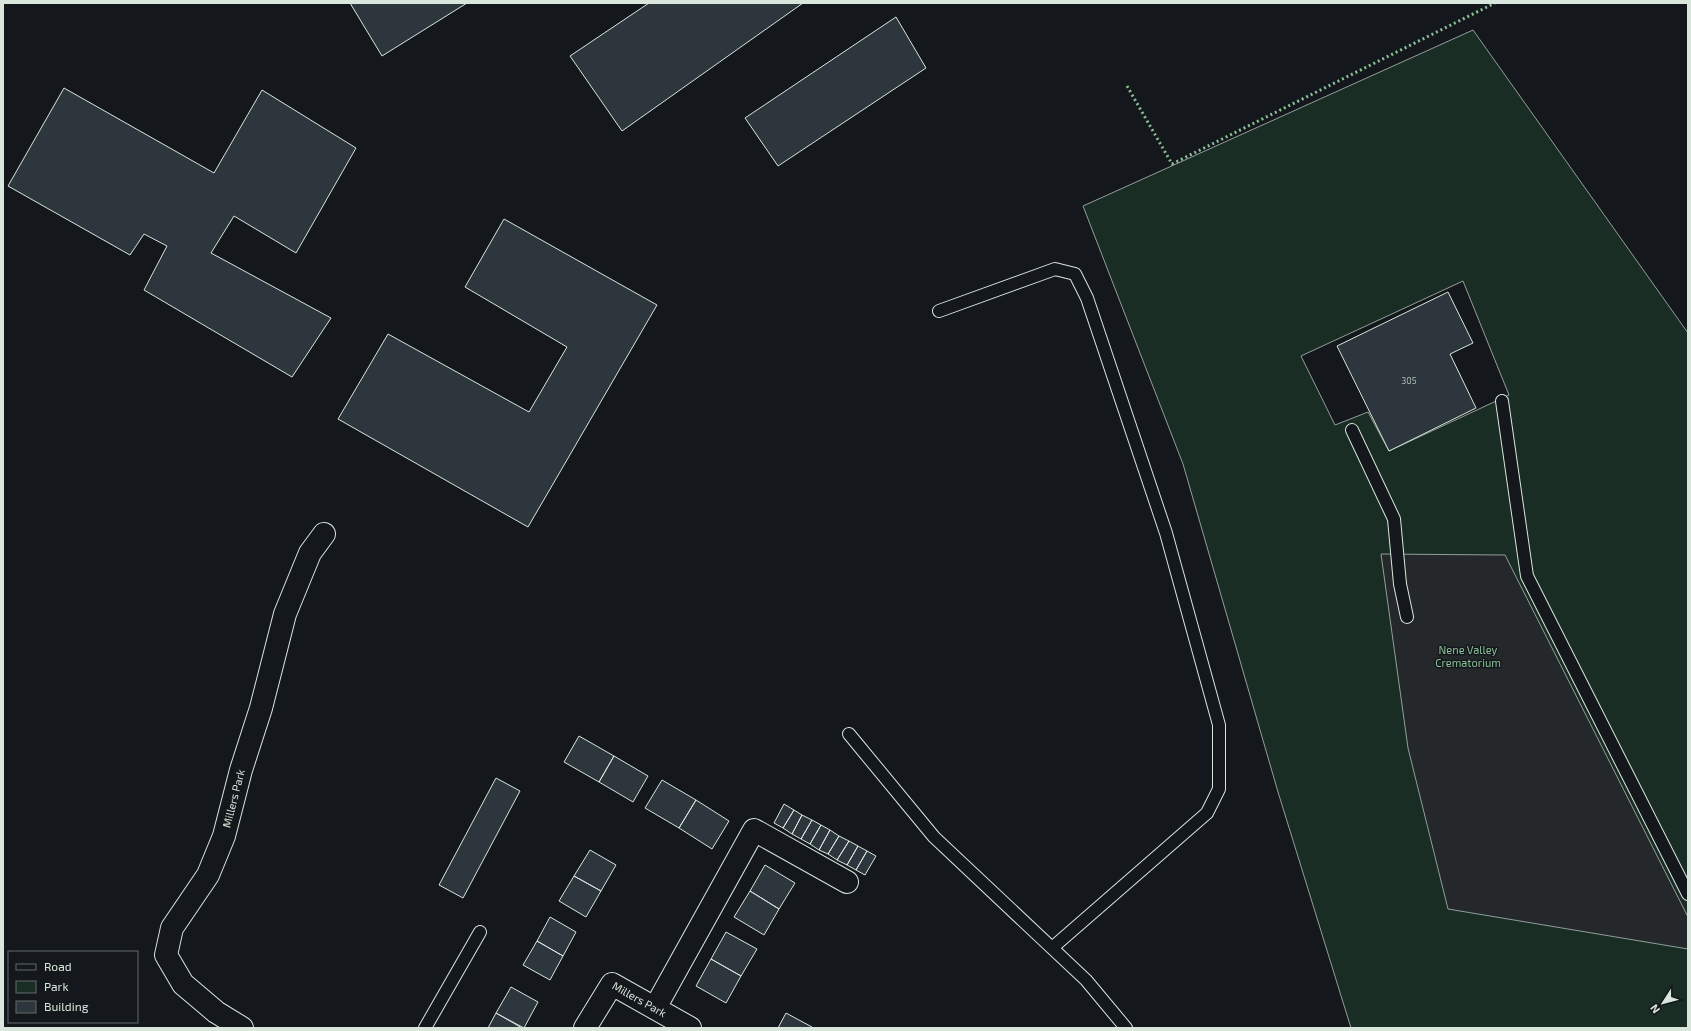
<svg xmlns="http://www.w3.org/2000/svg" width="1691" height="1031" viewBox="0 0 1691 1031" font-family="'Exo 2',sans-serif">
<style>
.green{fill:#1a2d24;stroke:#939e99;fill-rule:evenodd}
.parking{fill:#24282b;stroke:#939e99}
.building{fill:#2c363c;stroke:#d8e6dc}
.lines{fill:none;stroke-linecap:round;stroke-linejoin:round}
.service-casing{stroke:#d8e6dc;stroke-width:14}
.minor-casing{stroke:#d8e6dc;stroke-width:24}
.service{stroke:#14181c;stroke-width:12}
.minor{stroke:#14181c;stroke-width:22}
.hedge{stroke:#8ac095;stroke-width:3;stroke-dasharray:2 3;stroke-linecap:butt}
.labels{text-anchor:middle;stroke-width:3;stroke-linejoin:round;paint-order:stroke}
.number-label{font-size:9px;fill:#adbab4}
.park-label{font-size:11px;fill:#8ac095;stroke:#14181c}
.street-label{font-size:11px;fill:#d8e6dc;stroke:#14181c}
</style>
<rect width="100%" height="100%" fill="#14181c"/>
<path class="green" d="M1473,30L1688,333V1028H1351L1278,792L1183,464L1083,206ZM1463,281L1509,395L1389,451L1368,412L1335,425L1301,356Z"/>
<path class="parking" d="M1381,554L1505,555L1688,917V949L1448,909L1408,748Z"/>
<path class="building" d="M350,3H467L382,56Z
M649,3H803L622,131L570,56Z
M896,17L926,68L778,166L745,118Z
M64,88L214,173L262,90L356,148L296,253L234,216L211,253L331,318L292,377L144,290L167,246L144,234L130,255L8,186Z
M504,219L657,305L528,527L338,419L388,334L529,412L567,347L465,287Z
M1448,292L1473,343L1450,354L1476,408L1389,451L1337,346Z
M579,736L614,756L599,782L564,762Z
M614,756L648,776L633,802L599,782Z
M496,778L520,791L463,898L439,885Z
M662,780L696,800L679,828L645,808Z
M696,800L729,821L712,849L679,828Z
M784,804L794,810L783,828L774,823Z
M794,810L802,815L792,834L783,828Z
M802,815L812,820L801,839L792,834Z
M812,820L821,825L810,844L801,839Z
M821,825L830,830L819,850L810,844Z
M830,830L839,836L828,854L819,850Z
M839,836L849,841L837,860L828,854Z
M849,841L858,846L847,865L837,860Z
M858,846L867,851L856,870L847,865Z
M590,850L616,865L601,891L574,876Z
M867,851L876,856L865,875L856,870Z
M765,865L795,883L779,909L750,891Z
M574,876L601,891L586,917L559,901Z
M750,891L779,909L764,935L734,917Z
M550,917L576,932L563,956L537,941Z
M726,932L757,949L741,976L711,959Z
M537,941L563,956L550,980L523,965Z
M711,959L741,976L726,1003L696,986Z
M511,987L538,1002L524,1028L496,1013Z
M496,1013L522,1028H488Z
M786,1013L812,1027L811,1028H778Z"/>
<g class="lines">
<g class="service-casing">
<path id="service" d="M939,311L1055,269L1075,274L1087,298L1166,533L1219,725V789L1207,813L1052,948
M1502,401L1527,576L1688,894
M1352,430L1394,519L1400,584L1407,617
M849,734L934,837L1086,980L1126,1028
M425,1028L480,932"/>
</g>
<g class="minor-casing">
<g id="minor">
<path d="M655,1008L754,830L847,882"/>
<path id="s1" d="M242,1028L216,1012L183,984L166,955L172,928L208,875L224,836L241,770L261,708L285,614L310,553L324,534"/>
<path id="s2" d="M585,1028L612,984L690,1028"/>
</g>
</g>
<use href="#service" class="service"/>
<use href="#minor" class="minor"/>
<path class="hedge" d="M1127,86L1172,164L1495,3"/>
</g>
<g class="labels">
<g class="number-label">
<text x="1409" y="384">305</text>
</g>
<g class="park-label">
<text x="1468" y="654">Nene Valley<tspan x="1468" dy="13">Crematorium</tspan></text>
</g>
<g class="street-label">
<text dy="4" stroke="none"><textPath href="#s1" startOffset="280">Millers Park</textPath></text>
<text dy="4" stroke="none"><textPath href="#s2" startOffset="83">Millers Park</textPath></text>
</g>
</g>
<rect width="1691" height="1031" fill="none" stroke="#d8e6dc" stroke-width="8"/>
<rect x="8" y="951" width="130" height="72" fill="#14181c" stroke="#626a69"/>
<rect x="16" y="964" width="20" height="6" fill="#14181c" stroke="#626a69"/>
<text x="44" y="971" font-size="12" fill="#d8e6dc">Road</text>
<rect x="16" y="981" width="20" height="12" fill="#1a2d24" stroke="#626a69"/>
<text x="44" y="991" font-size="12" fill="#d8e6dc">Park</text>
<rect x="16" y="1001" width="20" height="12" fill="#2c363c" stroke="#626a69"/>
<text x="44" y="1011" font-size="12" fill="#d8e6dc">Building</text>
<g transform="translate(1663 1003) rotate(234)" stroke="#14181c" stroke-width="3" paint-order="stroke">
<path d="M0-3L7 15L0 10L-7 15Z" fill="#d8e6dc"/>
<text y="-6" font-size="11" font-weight="bold" text-anchor="middle" fill="#d8e6dc">N</text>
</g>
</svg>
